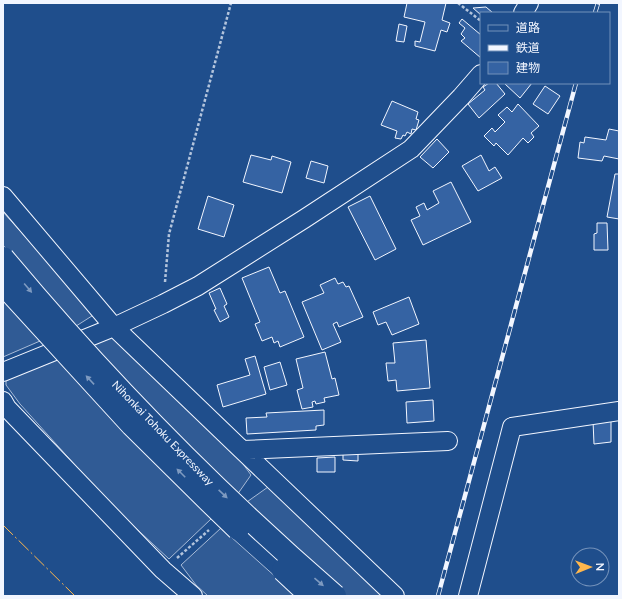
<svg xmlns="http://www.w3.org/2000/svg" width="622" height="599" viewBox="0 0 622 599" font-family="Lato,'Noto Sans JP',sans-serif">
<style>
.built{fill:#305b95;stroke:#a8bbd7}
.building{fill:#3563a3;stroke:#f2f6ff}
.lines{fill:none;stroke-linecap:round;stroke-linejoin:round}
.street-casing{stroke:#f2f6ff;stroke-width:20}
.path{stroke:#b3c4dc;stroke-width:2.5;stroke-dasharray:3 2;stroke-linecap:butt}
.street{stroke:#1f4e8c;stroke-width:18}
.rail-casing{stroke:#f2f6ff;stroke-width:4.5}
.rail{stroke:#1f4e8c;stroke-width:3;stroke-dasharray:9;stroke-linecap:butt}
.highway-bridge-casing{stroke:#f2f6ff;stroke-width:24;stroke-linecap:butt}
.highway-bridge{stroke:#1f4e8c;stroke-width:22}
.power{stroke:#ffb74d;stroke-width:1;stroke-dasharray:14 3 2 3;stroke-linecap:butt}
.oneway{fill:#7e9ac0}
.labels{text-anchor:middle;stroke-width:3;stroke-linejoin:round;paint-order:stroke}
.street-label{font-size:11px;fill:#f2f6ff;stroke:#1f4e8c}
</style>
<rect width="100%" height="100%" fill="#1f4e8c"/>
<path class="built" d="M3,212L95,314L73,328L3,245Z
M3,296L40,341L3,357Z
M114,335L238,457L251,475L237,495L87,344Z
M55,356L179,484L211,519L169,559L112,506L20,404L6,385V379Z
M268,487L390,596H345L244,504Z
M221,528L297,596H208L196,585L181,565Z"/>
<path class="building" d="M407,3H446L442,20L450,23L447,32L441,30L435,51L415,46V41L420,42L425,22L404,17Z
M486,7L493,13H481V15L473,8Z
M462,19L481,35V58L461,41L465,38L461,34L465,28L459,23Z
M399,24L407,26L404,42L396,41Z
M489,83H496L505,94L479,118L468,104L485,90L483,87Z
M504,83H532L520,98Z
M545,86L560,96L548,114L533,104Z
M392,101L418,112L416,119L419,120L416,130L412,129L411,134L407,132L405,136L403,135L401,139L395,138L397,131L381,125Z
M518,104L539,126L531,133L534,137L528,143L523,138L508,155L496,143L494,146L484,136L492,128L495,132L505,122L498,115L507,107L512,112Z
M609,129L619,131V159L604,156L602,161L578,158L580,142L584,143L585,137L606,140Z
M437,139L449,152L433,168L420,157Z
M251,155L271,160L272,156L291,162L282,193L243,182Z
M481,155L489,171L495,167L502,178L478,191L462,166Z
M311,161L328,166L324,183L306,178Z
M615,174H619V219L607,217Z
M451,182L471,222L423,245L411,220L420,216L416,207L424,203L427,210L439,203L433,191Z
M208,196L234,205L224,237L198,229Z
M370,196L396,249L375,260L348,207Z
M597,223H607L608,250H594V234L597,233Z
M269,267L280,293L285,291L304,337L280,347L278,341L274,343L272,337L262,341L255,324L260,322L242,278Z
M335,278L338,284L343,282L346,287L349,286L363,317L339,327L337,322L333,324L341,342L322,350L302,302L324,293L320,285Z
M220,288L227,304L224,306L229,317L220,322L214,310L216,309L209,293Z
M409,297L419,324L392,335L386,322L378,325L373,312Z
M426,340L430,388L397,391L396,380L388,381L386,363H395L393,343Z
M325,352L332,379L335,378L339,395L324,398L325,402L316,404L315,401L312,402L313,407L302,409L297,390L303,388L296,359Z
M255,356L266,394L223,407L217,385L250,375L245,359Z
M280,362L287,385L270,390L264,367Z
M433,400L434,421L407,423L406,402Z
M324,410V425L316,426V430L247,434L246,418L267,417L266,413Z
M593,421H611V442L594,444Z
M343,453H358V461L343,460Z
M335,457V472H317V458Z"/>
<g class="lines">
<g class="street-casing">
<path id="street" d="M523,13L529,3
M3,196L114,327L242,450L448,441
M3,372L114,327L163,304L198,286L304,219L411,149L461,97L481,74
M3,401L7,408L163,570L193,596
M242,450L395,596
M468,596L512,427L619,411"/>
</g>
<path class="path" d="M458,3L481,21
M165,282L169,234L231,3
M177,558L209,530"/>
<use href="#street" class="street"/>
<g class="rail-casing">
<path id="rail" d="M595,13L598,3
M438,596L576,83"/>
</g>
<use href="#rail" class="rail"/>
<g class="highway-bridge-casing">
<path id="highway-bridge" d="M3,258C104,379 216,493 335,596
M3,284L132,425L213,505L238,529
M283,570L311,596"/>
</g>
<use href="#highway-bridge" class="highway-bridge"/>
<path class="power" d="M3,525L75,596"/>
</g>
<defs><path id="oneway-solid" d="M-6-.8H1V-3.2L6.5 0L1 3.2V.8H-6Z"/></defs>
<g class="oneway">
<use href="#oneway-solid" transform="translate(28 288) rotate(50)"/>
<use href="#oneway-solid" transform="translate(90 380) rotate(-133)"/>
<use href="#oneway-solid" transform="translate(181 473) rotate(-135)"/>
<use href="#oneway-solid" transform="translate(223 494) rotate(43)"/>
<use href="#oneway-solid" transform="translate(319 582) rotate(41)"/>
</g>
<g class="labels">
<g class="street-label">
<text transform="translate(163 433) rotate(46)" y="4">Nihonkai Tohoku Expressway</text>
</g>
</g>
<rect width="622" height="599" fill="none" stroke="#f2f6ff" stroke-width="8"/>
<rect x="480" y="12" width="130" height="72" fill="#1f4e8c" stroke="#7391ba"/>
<rect x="488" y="25" width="20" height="6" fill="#1f4e8c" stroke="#7391ba"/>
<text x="516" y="32" font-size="12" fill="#f2f6ff">道路</text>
<rect x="488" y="45" width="20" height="6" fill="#f2f6ff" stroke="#7391ba"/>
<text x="516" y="52" font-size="12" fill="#f2f6ff">鉄道</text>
<rect x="488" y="62" width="20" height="12" fill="#3563a3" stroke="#7391ba"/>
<text x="516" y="72" font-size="12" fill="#f2f6ff">建物</text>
<g transform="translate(590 567) rotate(89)"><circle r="19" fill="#1f4e8c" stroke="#7391ba"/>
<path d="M0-3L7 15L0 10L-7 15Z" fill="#ffb74d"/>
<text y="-6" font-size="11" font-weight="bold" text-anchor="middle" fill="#f2f6ff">N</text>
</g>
</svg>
